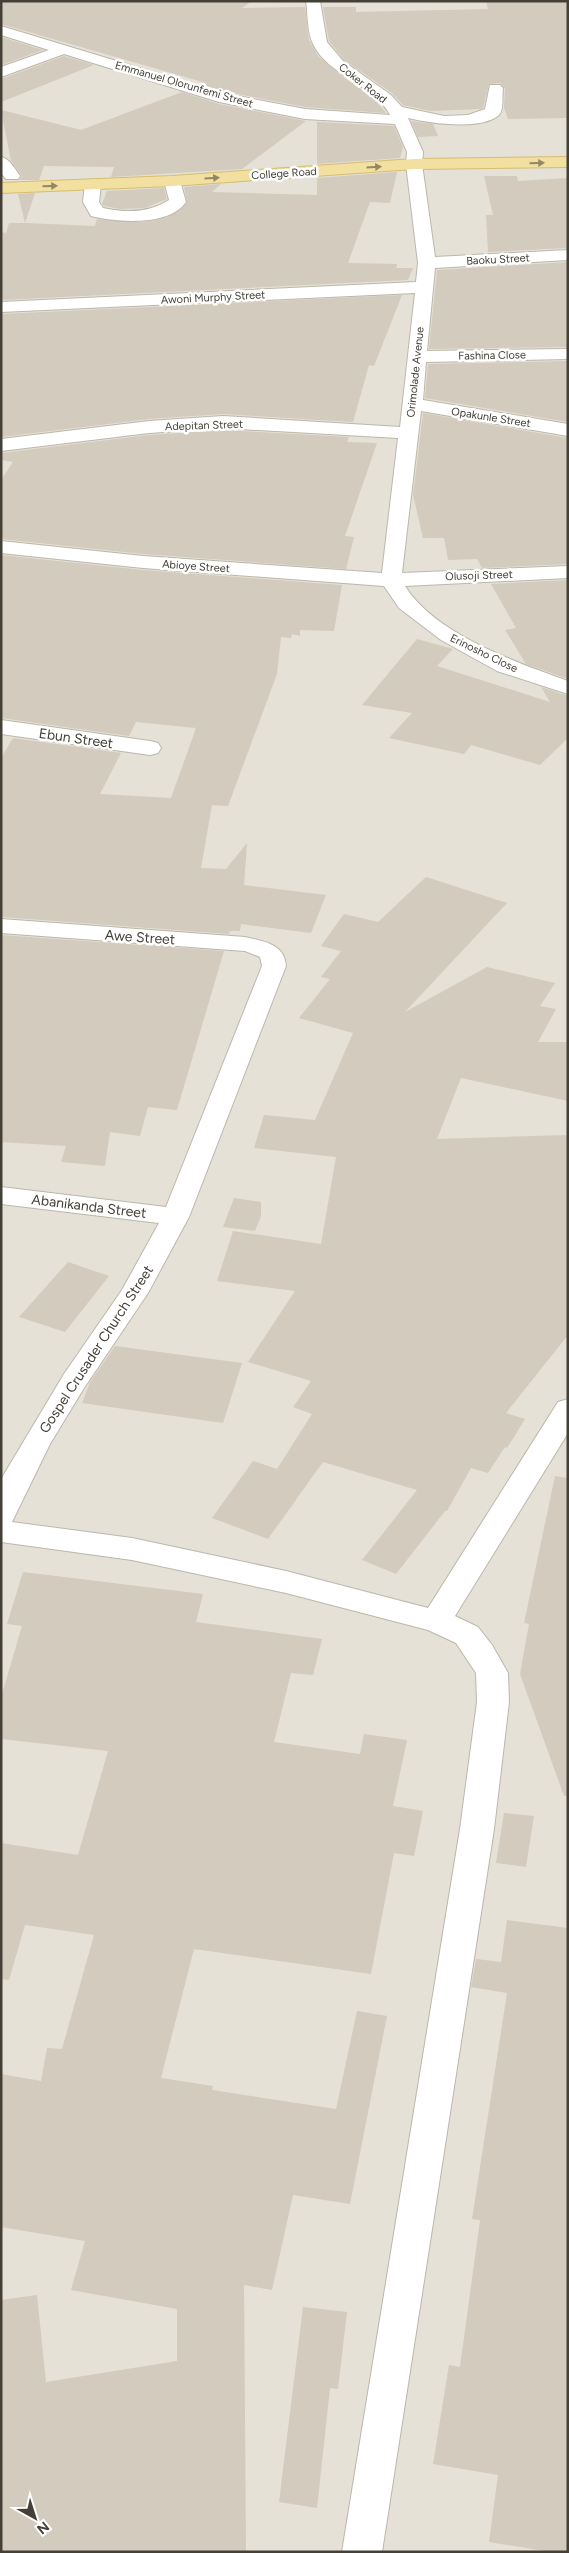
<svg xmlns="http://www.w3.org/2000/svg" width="569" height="2553" viewBox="0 0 569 2553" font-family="Figtree,sans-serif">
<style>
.residential{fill:#e5e1d6}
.building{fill:#d2cbbe}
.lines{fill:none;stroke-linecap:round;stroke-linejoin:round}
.minor-casing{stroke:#bcb7ab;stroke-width:2}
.major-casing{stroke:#d5bd72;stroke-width:2}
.minor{fill:#fff;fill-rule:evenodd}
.major{fill:#f2e0a0;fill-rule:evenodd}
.oneway{fill:#928866}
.labels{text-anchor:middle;stroke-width:5;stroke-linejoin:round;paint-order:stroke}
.far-street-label{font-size:11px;fill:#444037;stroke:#fff}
.street-label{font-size:14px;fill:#444037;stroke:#fff}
</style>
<rect width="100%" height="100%" fill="#f1efe7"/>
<path class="residential" d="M1,1H568V2552H1Z"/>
<path class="building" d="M1,1H252L242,8L305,7L309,40L318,56L339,74L373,97L386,113L305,107L222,91L202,85L206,83L1,24Z
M486,1H568V118L508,119L504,108L505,88L500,83L489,84L483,108L480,109L431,111L403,105L392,93L344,60L329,41L323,7H356V12L488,9Z
M1,37L43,50L1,65Z
M64,56L94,65L1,102V79Z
M182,92L219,104L306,121L242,169L111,177L114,167L44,166L39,180H19L22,176L11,161L1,110L81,130Z
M411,121L433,124L438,136L418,137Z
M317,122L394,126L403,147L400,158L317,164Z
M397,172L390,203L370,202L348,263L397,264L396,268H413L408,280L1,300V232L6,233L9,223H25L18,194L35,193L25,223L95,226L97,219L142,222L168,217L187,203L184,187L221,184L212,192L317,195V178Z
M484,176H517L518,181L568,178V248L488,252L486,215H493Z
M164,188L167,199L145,208L120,209L104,206L102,204L107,191Z
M568,262V347L429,349L437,270Z
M402,295L374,366L369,365L353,422L223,414L149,419L1,437V314Z
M568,361V422L425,398L428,364Z
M423,413L568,438V564L482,568L477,559L448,560L444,538H423L413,495Z
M223,430L349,437L347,442L377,443L345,536L354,537L346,569L143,554L1,539V480L13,462L1,460V453L149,435Z
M1,555L143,570L342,585L334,631L300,630V636L292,634L291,638L281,637L277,674L228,806L212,805L201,868L226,869L247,843L244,885L326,895L311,933L241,924L240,931H230L229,934L1,917V758L13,738L121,753L100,794L171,798L196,728L136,722L129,736L1,718Z
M568,580V679L526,664L505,630L516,628L491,584Z
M417,639L453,649L437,666L550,702L541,687L568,696V738L540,765L471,745L464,754L389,738L412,713L362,705Z
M426,877L507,903L405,1012L487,967L555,983L540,1006L556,1009L538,1042H568V1101L461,1078L437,1139L568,1135V1335L506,1413L525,1419L507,1448L505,1447L488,1473L471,1468L447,1511H445L396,1574L362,1560L417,1490L323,1462L268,1539L212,1518L253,1461L277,1469L312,1414L293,1407L311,1381L248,1362L295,1291L217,1281L233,1231L321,1244L336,1157L254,1148L264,1115L315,1120L353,1033L299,1018L330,979L321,977L341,951L321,946L344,914L378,922Z
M1,935L224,951L177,1110L148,1107L140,1136L110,1132L105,1166L61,1162L66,1146L1,1142Z
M234,1198L261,1202V1216L255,1231L223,1227Z
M68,1262L109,1276L65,1332L19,1317Z
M115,1346L242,1363L223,1423L82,1403L90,1382Z
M555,1476L568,1478V1796H564L520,1674L529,1624L524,1623Z
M23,1572L203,1594L196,1622L322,1639L313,1675L291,1673L274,1742L360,1754L364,1734L407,1740L393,1806L423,1811L414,1856L394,1853L371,1974L194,1949L161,2078L213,2086L212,2090L336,2109L357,2011L387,2016L350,2204L293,2195L272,2290L244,2285L246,2552H1V2300L37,2295L46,2382L177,2361V2309L71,2290L85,2241L1,2227V2074L41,2081L47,2048L62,2049L94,1935L25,1925L9,1980L1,1979V1843L78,1855L108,1751L1,1739V1697L22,1626L7,1624Z
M504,1813L534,1816L526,1867L496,1863Z
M507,1920L568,1928V2552H551L489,2542L498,2475L433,2464L449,2365L460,2367L480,2220L472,2219L507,1993L471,1987L476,1959L501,1962Z
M303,2307L347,2312L338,2389L330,2388L317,2508L279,2502Z"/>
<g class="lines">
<g class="minor-casing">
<path id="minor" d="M306,1H320L327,42L343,61L391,95L402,107L444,116L468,115L485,109L490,85H500L503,88C502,94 504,110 499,115C481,131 429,123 408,118L423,152L422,164L435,257L568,250V260L435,268L427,351L568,349V359L426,362L423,400L568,424V436L421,411L402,573L568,566V578L405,586C435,634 515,662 568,681V694L497,671L441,640L399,608L384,586L143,568L1,553V541L143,556L382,573L398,438L223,428L149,433L1,451V439L149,421L223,416L400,427L415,293L1,312V302L416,282L418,263L406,164L407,152L395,124L305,119L219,102L64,54L1,77V67L49,50L1,35V26L222,93L305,109L390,115C375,85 328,76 313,44C307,32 308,14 306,1Z
M1,157C10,159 15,169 20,176L18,179H6L1,173Z
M172,176L180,181L186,202C169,227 116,222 91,216L83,202L85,184L93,179L101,184L99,202L103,208C126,213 149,213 169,200L164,181Z
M1,720L150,741L158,743L161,748L158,753L150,755L1,734Z
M1,919L245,937C263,941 285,944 286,966L189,1217L148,1293L84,1388L50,1444L12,1522L132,1538L286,1571L428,1608L558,1402L568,1399V1433L455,1616L478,1627L492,1645L508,1673L509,1702L494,1829L382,2552H342L460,1829L477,1702L476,1673L456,1643L428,1630L286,1593L132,1560L1,1542V1481L3,1476L64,1374L122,1290L159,1223L1,1204V1187L166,1207L262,966L260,957L245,951L1,933Z"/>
</g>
<g class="major-casing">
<path id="major" d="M568,157V167L414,169L172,186L1,193V183L172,176L414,159Z"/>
</g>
<use href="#minor" class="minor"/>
<use href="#major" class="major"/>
</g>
<defs><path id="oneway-solid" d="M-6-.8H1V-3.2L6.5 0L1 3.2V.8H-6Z" transform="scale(1.25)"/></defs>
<g class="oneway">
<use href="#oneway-solid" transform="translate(537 163) rotate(-1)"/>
<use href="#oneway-solid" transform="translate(374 167) rotate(-4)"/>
<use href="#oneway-solid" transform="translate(212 178) rotate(-4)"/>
<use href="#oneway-solid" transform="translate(50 186) rotate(-2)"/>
</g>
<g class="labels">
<g class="far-street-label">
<text transform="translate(363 83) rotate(38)" y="4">Coker Road</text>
<text transform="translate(184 84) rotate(16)" y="4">Emmanuel Olorunfemi Street</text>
<text transform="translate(284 173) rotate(-4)" y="4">College Road</text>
<text transform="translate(498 259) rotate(-3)" y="4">Baoku Street</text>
<text transform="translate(213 297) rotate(-3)" y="4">Awoni Murphy Street</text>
<text transform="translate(492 355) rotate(-1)" y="4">Fashina Close</text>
<text transform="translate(415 372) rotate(-84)" y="4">Orimolade Avenue</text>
<text transform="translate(491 417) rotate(9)" y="4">Opakunle Street</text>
<text transform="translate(204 425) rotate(-2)" y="4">Adepitan Street</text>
<text transform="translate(196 566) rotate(4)" y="4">Abioye Street</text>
<text transform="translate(479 575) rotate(-2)" y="4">Olusoji Street</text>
<text transform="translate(484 653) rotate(26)" y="4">Erinosho Close</text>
</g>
<g class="street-label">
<text transform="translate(76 738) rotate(8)" y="5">Ebun Street</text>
<text transform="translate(140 937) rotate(4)" y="5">Awe Street</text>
<text transform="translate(89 1206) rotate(7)" y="5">Abanikanda Street</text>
<text transform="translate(96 1349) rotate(-57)" y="5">Gospel Crusader Church Street</text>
</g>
</g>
<rect width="569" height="2553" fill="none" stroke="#444037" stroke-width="5"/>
<g transform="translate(35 2518) rotate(141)" stroke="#ffffff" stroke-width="4" paint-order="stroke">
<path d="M0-4L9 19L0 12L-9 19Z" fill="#444037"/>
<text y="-8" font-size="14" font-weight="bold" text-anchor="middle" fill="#444037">N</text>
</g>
</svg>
